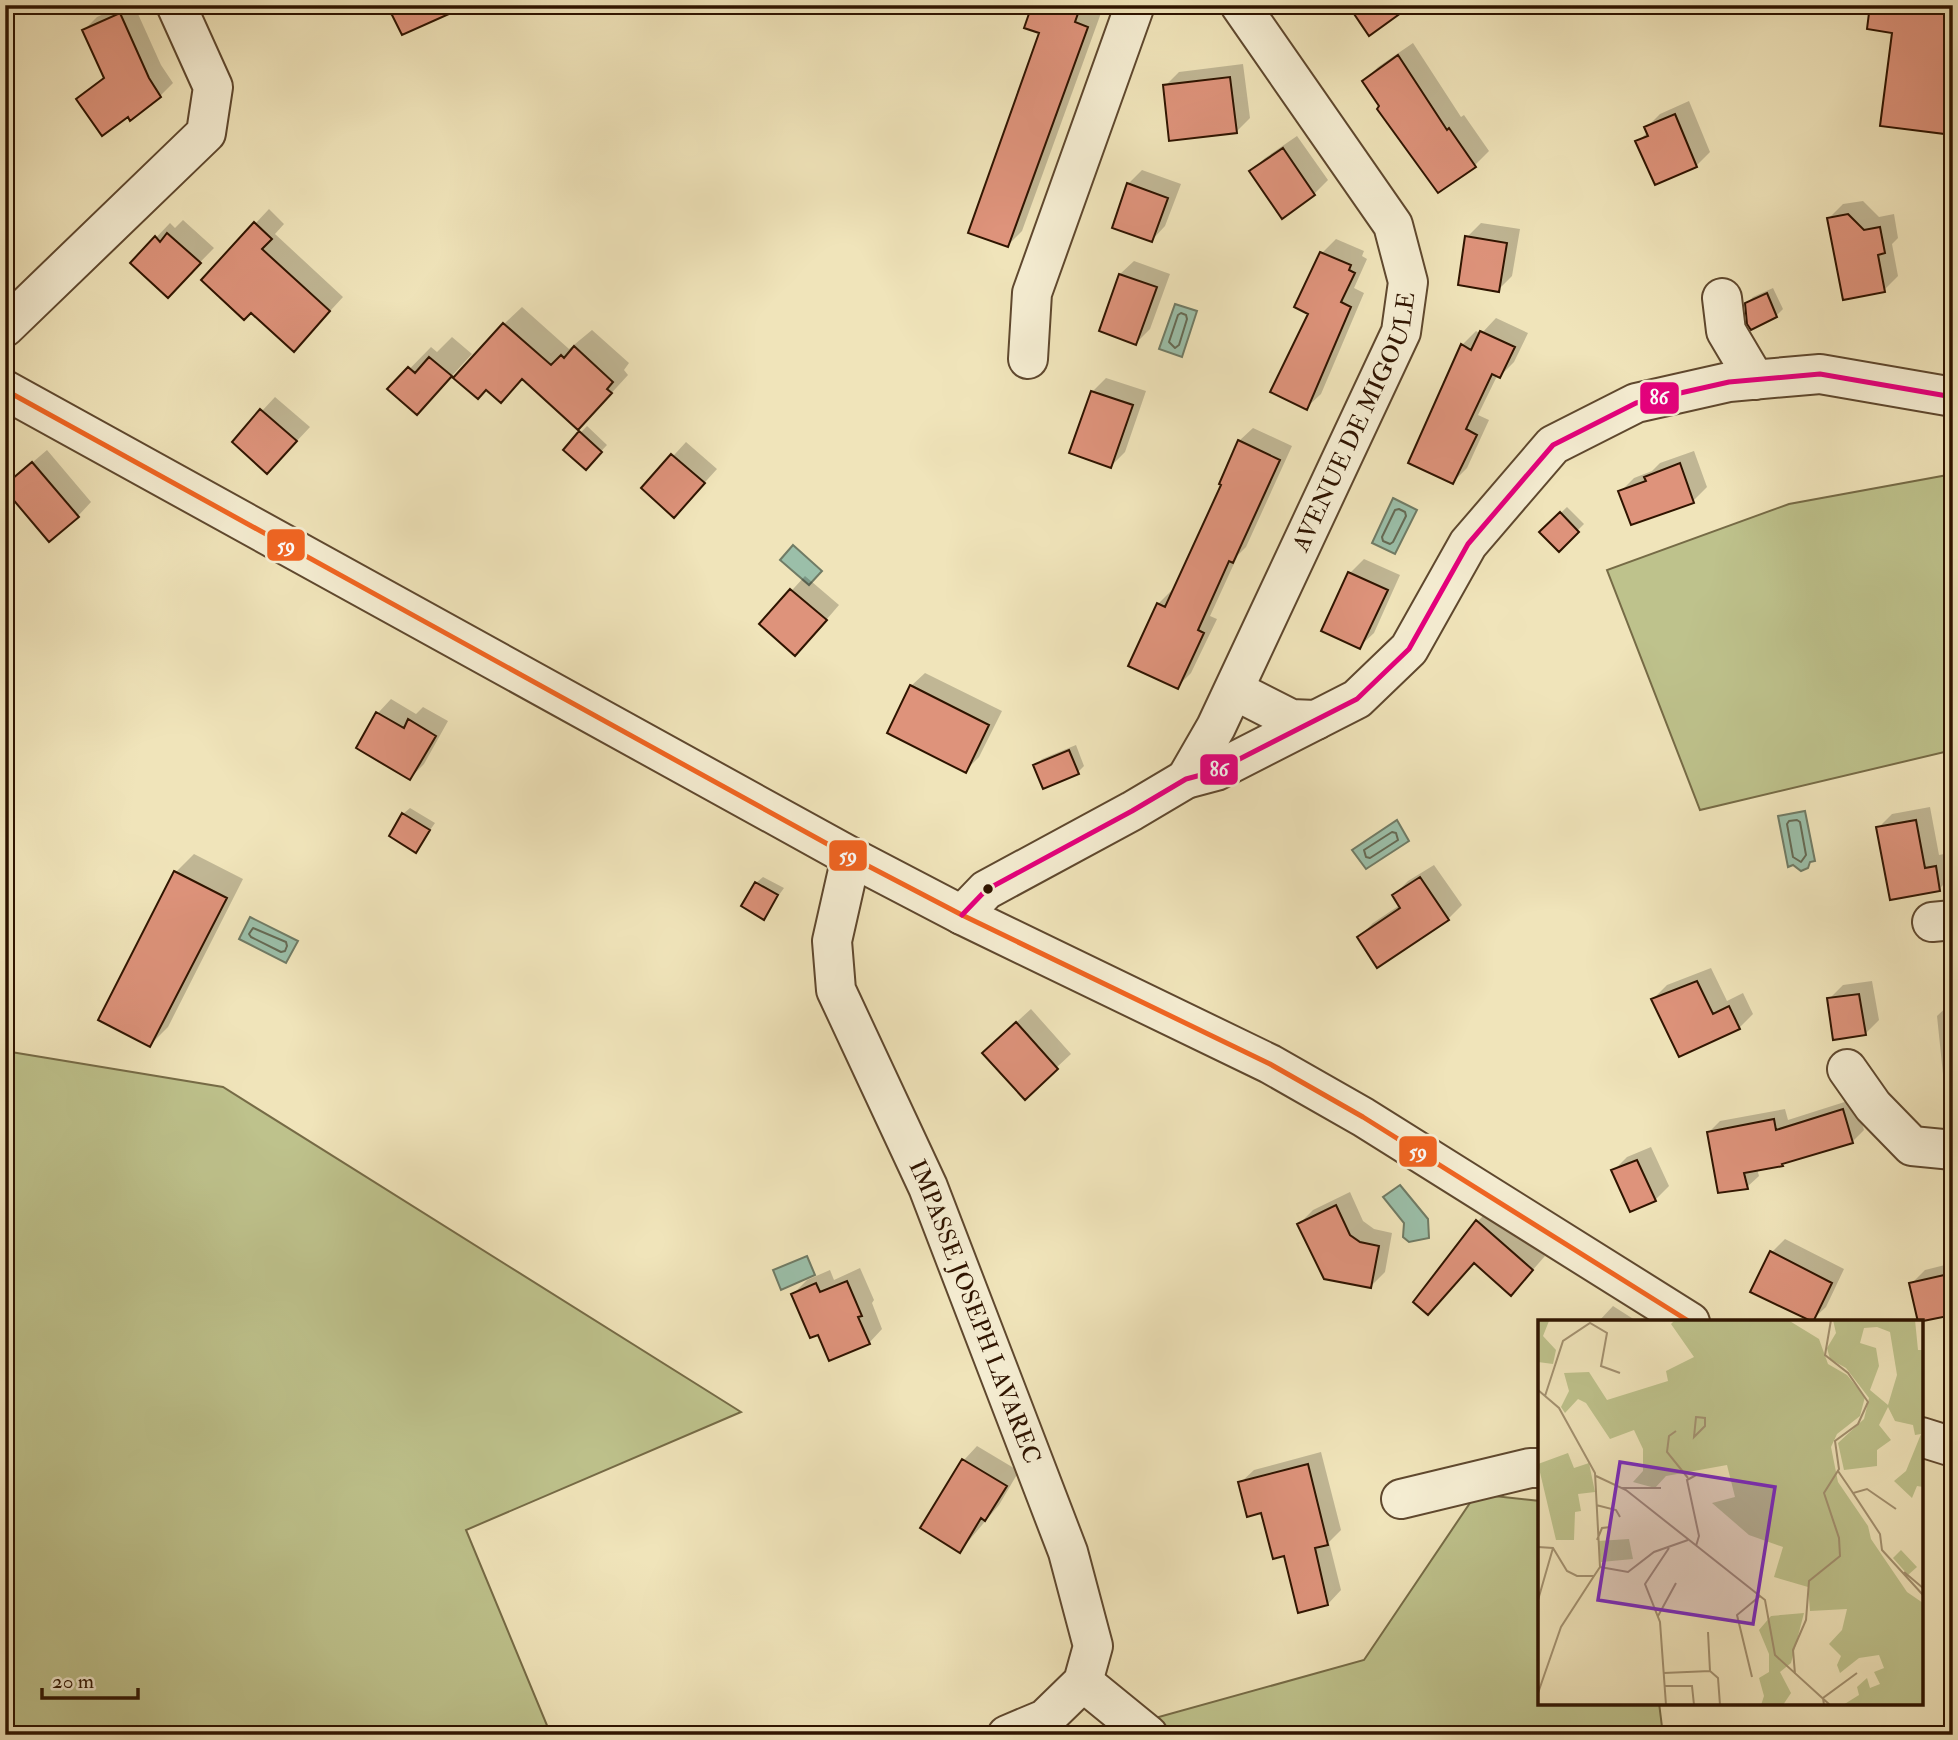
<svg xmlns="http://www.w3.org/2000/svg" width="1958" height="1740" viewBox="0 0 1958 1740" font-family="'IM FELL Double Pica',serif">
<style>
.green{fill:#bec28c;stroke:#766b46;stroke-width:2}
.water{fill:#9bbfa9;stroke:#707b65;stroke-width:2}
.shadow{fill:#0003}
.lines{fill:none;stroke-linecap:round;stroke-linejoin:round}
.shore{stroke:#656a54;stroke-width:2}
.building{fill:#de937b;stroke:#2f1400;stroke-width:2}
.minor-casing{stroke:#5f482e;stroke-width:42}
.minor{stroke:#f5edd2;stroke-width:38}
.bus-1-casing{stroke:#f5edd2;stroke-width:10}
.bus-2-casing{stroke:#f5edd2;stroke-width:10}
.bus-1{stroke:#f26522;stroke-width:5}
.bus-2{stroke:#e5007d;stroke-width:5}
.bus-dot{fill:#2f1400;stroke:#f5edd2;stroke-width:2.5}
.labels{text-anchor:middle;stroke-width:6;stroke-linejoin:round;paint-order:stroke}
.street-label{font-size:24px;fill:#2f1400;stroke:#f5edd2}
.inset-road{fill:none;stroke:#a39170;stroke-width:2}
.view{fill:#7b2cbf;fill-opacity:0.15;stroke:#7b2cbf;stroke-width:3.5}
.inset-edge{fill:none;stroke:#2f1400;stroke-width:3.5}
.line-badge{stroke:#f5edd2;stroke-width:2.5}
.badge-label{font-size:19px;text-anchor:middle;font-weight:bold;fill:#fff}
</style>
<rect width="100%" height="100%" fill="#f0e4ba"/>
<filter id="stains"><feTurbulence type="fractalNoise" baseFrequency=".00286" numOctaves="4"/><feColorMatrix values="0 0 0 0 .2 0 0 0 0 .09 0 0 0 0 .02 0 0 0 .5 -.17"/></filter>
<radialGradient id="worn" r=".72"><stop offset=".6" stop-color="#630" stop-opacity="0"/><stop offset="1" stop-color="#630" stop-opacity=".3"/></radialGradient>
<path class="green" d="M1953,474V750L1700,810L1607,570L1789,504Z
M5,1051L223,1087L741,1412L466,1530L551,1735H5Z
M1476,1494L1540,1501V1703H1659L1663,1735H1094L1364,1660Z"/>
<path class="water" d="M1175,304L1197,311L1182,357L1159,349Z
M1393,498L1417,510L1395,554L1372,543Z
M793,545L822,571L809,585L780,560Z
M1805,811L1815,861L1810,862L1808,868L1801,871L1793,865L1788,867L1778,816Z
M1397,820L1409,841L1366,869L1352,850Z
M250,917L298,941L286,963L239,939Z
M1400,1185L1428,1219L1429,1238L1409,1242L1403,1237L1404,1223L1383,1197Z
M807,1256L815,1275L781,1290L773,1270Z"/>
<path class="shadow" d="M124,5H134L161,65L173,83L160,96L128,115L78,99L105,76L84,30L97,17Z
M368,5H448L396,18Z
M1034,5H1089L1088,8L1101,13L1022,231L1008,245L1042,32Z
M1872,5H1953V133L1894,31Z
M1413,43L1461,117L1464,115L1489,151L1475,165L1381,107L1364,81L1378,67Z
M1243,64L1250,118L1236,132L1165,86L1179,72Z
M1689,101L1710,152L1696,166L1637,142L1648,132L1646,128L1660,114Z
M1297,136L1328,180L1314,194L1282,216L1251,171L1265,158Z
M1142,170L1181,184L1165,226L1152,240L1128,184Z
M1863,201L1879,217L1894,214L1898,238L1892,244L1898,276L1884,290L1829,218L1843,204Z
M269,209L284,224L275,234L343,297L308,335L203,279Z
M183,220L214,248L168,295L133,262L170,223L175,228Z
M1481,223L1520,229L1512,276L1498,290L1467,237Z
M1336,239L1364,251L1362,256L1367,259L1354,288L1364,293L1321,394L1307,407L1310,313L1322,253Z
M1134,261L1170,274L1150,329L1136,343L1120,274Z
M1773,288L1783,309L1776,316L1746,304L1753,297Z
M522,307L569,349L592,330L629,363L624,370L628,375L596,410L504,324Z
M1496,318L1528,333L1514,362L1500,376L1498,374L1478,415L1489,420L1467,468L1453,482L1410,462L1462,345L1476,331L1481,334Z
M452,337L472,354L437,392L390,389L431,347L437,352Z
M1106,378L1146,391L1125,452L1111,466L1092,392Z
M275,397L310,427L281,458L262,411Z
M587,426L607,445L586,467L565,449Z
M1253,428L1292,446L1246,547L1238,555L1210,616L1217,619L1191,673L1177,687L1158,604L1172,590L1175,591L1224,485L1239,441Z
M686,442L717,469L687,502L644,488Z
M47,450L91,502L78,516L19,474Z
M1694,451L1707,487L1693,501L1632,523L1620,492L1634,478L1652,471L1660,463Z
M1567,507L1584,524L1559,549L1541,532Z
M1364,559L1400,575L1374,633L1360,646L1323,630L1350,573Z
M805,576L839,605L809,640L761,624Z
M925,673L1002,711L979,757L966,770L911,686Z
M391,699L416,714L423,707L448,721L424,764L410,778L378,713Z
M1076,745L1084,766L1078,772L1035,766L1042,759Z
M1930,807L1939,855L1949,853L1953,872V875L1939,889L1878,828L1892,814Z
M410,808L435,823L416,850L403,814Z
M194,854L243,879L168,1027L150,1045L176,872Z
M1434,865L1462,905L1448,919L1359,937L1373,923L1400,905L1394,895L1408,881Z
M763,877L784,888L763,917L756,883Z
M1711,968L1727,1001L1743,993L1753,1014L1739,1028L1653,999L1667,985Z
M1872,981L1879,1020L1865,1034L1829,999L1843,985Z
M1953,1001V1112L1947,1113L1937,1016Z
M1031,1009L1071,1054L1025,1097L998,1039Z
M1854,1099L1864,1130L1852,1142L1757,1169L1759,1176L1747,1187L1709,1132L1720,1121L1785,1109L1788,1120Z
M1651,1147L1669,1186L1655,1200L1613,1171L1627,1157Z
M1350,1192L1363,1221L1374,1229L1392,1233L1385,1272L1371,1286L1299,1224L1313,1210Z
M1491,1208L1545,1256L1524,1280L1475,1261L1415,1302L1478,1221Z
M1785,1239L1844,1269L1826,1307L1812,1320L1772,1252Z
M1953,1263V1313L1911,1284L1925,1270Z
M860,1268L874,1300L872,1303L882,1329L869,1343L819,1332L793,1294L807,1280L830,1270L834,1280Z
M1613,1306L1638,1322H1598Z
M977,1446L1019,1471L999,1505L960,1551L922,1527L964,1460Z
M1321,1452L1341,1530L1329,1542L1341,1590L1328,1604L1286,1554L1262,1511L1240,1483L1254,1470Z"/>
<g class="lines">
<path class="shore" d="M1181,313L1186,315L1187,319L1179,345L1175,348L1169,342L1178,315Z
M1399,509L1405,512L1406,516L1393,542L1390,544L1383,541L1382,537L1395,510Z
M1797,820L1800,822L1806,855L1801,862L1793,857L1787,824L1789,821Z
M1392,832L1396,833L1398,840L1370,858L1366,857L1364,850Z
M253,928L286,942L287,946L285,951L281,952L251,937L249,934Z"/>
</g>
<path class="building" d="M387,5H469L402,35Z
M1032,5H1081L1075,22L1088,27L1008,247L968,233L1039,33L1024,28Z
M1348,5H1412L1369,36Z
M1870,5H1949L1946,26L1953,27V135L1880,126L1892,33L1867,29Z
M120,13L149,78L161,97L130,121L128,117L102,136L76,99L104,78L82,30Z
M1398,55L1447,130L1449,128L1476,167L1438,193L1377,109L1379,106L1362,81Z
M1230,77L1237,133L1169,141L1163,85Z
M1675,114L1697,167L1655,185L1635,141L1648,136L1644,127Z
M1283,148L1315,195L1282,219L1249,171Z
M1127,183L1168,198L1152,242L1112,228Z
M1848,214L1864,230L1880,227L1885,253L1878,255L1885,292L1843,300L1827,218Z
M254,222L272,239L262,249L330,311L294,352L251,313L244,320L201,280Z
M167,233L201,263L168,298L130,263L155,236L160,242Z
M1465,236L1507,243L1499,292L1458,285Z
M1320,252L1351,265L1349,270L1355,273L1341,302L1351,307L1307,410L1270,392L1308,314L1294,307Z
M1119,274L1157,287L1136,345L1099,331Z
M1767,293L1777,317L1751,330L1747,324L1745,303Z
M503,323L551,365L561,355L564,358L574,346L613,382L607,389L612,393L578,430L522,379L501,403L486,390L478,399L453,378Z
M1480,331L1515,347L1500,378L1492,374L1466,429L1477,435L1453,484L1408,463L1461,344L1471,350Z
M429,357L452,376L417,415L387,389L408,367L415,373Z
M1091,391L1133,405L1111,468L1069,453Z
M260,409L297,441L267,474L232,442Z
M579,431L602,452L586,470L563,450Z
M1238,440L1280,460L1233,563L1229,561L1198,630L1204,633L1178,689L1128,666L1157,603L1165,607L1221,485L1219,484Z
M671,454L705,483L674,518L641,488Z
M32,462L79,517L49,542L5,490V485Z
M1680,463L1694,503L1631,525L1618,491L1646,481L1644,477Z
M1560,512L1579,532L1559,552L1539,532Z
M1348,572L1388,590L1360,649L1321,631Z
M790,589L827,620L795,656L759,624Z
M910,685L989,725L966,773L887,733Z
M376,712L404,728L408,719L436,736L410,780L356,748Z
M1069,750L1079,774L1043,789L1033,765Z
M402,813L430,830L416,853L389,836Z
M1916,820L1925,868L1936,866L1940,891L1890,900L1876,827Z
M174,871L227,898L150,1047L98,1020Z
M1420,877L1449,920L1377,968L1357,937L1400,908L1392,895Z
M755,882L778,895L764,920L741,906Z
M1697,981L1713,1014L1729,1006L1740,1029L1679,1057L1651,999Z
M1859,994L1866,1035L1833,1040L1827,998Z
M1016,1022L1058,1069L1025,1100L982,1053Z
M1843,1109L1853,1143L1782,1164L1783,1166L1744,1173L1748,1189L1718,1193L1707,1132L1774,1119L1776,1130Z
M1637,1160L1656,1201L1630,1212L1611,1170Z
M1336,1205L1350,1235L1360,1242L1379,1246L1371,1288L1324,1279L1297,1224Z
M1476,1220L1533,1270L1511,1296L1474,1263L1428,1315L1413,1302Z
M1770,1251L1832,1283L1813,1322L1750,1292Z
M1953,1273V1315L1918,1322L1909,1283Z
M847,1281L862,1316L858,1317L870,1344L829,1361L818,1335L810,1338L791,1294L816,1283L820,1292Z
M962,1459L1007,1486L985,1521L981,1518L960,1553L920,1528Z
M1308,1464L1328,1545L1315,1548L1328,1605L1298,1613L1284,1556L1273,1559L1261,1513L1247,1517L1238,1482Z"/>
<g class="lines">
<g class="minor-casing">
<g id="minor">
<path d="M1722,298L1726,331L1755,380"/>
<path d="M5,327L206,133L213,87L176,5"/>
<path d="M1028,359L1032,293L1135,5"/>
<path d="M5,390L851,857L962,915L1270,1064L1363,1117L1690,1322"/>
<path d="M1234,690L1291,719L1316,720"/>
<path id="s1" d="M1186,779L1216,727L1401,332L1408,282L1393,225L1240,5"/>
<path id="s2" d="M851,857L832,941L836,990L928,1187L1068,1552L1093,1646L1083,1682L1045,1719L1007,1735"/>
<path d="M962,915L986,890L1132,811L1186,779L1216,771L1357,699L1409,649L1468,544L1553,445L1636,403L1729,382L1820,374L1953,397"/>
<path d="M1932,922L1953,920"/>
<path d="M1847,1069L1873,1106L1912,1146L1953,1150"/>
<path d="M1921,1437L1953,1447"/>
<path d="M1401,1499L1530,1468H1540"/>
<path d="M1083,1682L1148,1735"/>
</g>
</g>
<use href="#minor" class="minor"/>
<g class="bus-1-casing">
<path id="bus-1" d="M5,390L851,857L962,915L1270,1064L1363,1117L1690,1322"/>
</g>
<g class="bus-2-casing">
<path id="bus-2" d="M962,915L986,890L1132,811L1186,779L1216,771L1357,699L1409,649L1468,544L1553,445L1636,403L1729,382L1820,374L1953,397"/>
</g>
<use href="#bus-1" class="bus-1"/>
<use href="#bus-2" class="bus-2"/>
</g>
<circle class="bus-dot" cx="988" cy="889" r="6"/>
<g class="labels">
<g class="street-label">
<text dy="8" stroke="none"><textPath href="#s1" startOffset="396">AVENUE DE MIGOULE</textPath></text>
<text dy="8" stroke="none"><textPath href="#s2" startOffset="486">IMPASSE JOSEPH LAVAREC</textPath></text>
</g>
</g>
<g transform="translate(1538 1320)">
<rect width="385" height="385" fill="#f0e4ba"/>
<path d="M0,0L11,1L5,16L18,30L15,44L0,42ZM137,0H250L281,19L290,44L309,55L327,77L322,96L299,114L293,127L300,162L330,206L333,219L369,272L385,283V385H305L321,375L319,367L329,358L332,368L342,364L336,352L346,348L341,335L321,338L302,353L299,345L303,336L291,324L304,310L309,289L272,291L270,267L236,257L245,227L211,215L174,183L197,177L189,145L128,156L117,168L95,162L105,151V129L96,110L72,119L48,83L40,79L27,93L23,87L31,71L26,53L51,52L69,80L130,61L128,51L156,37L133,4ZM295,0H377L380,30H385V167L379,166L374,178L356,161L368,151L383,114L377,115L375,105L357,101L350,87L341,105L353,120L339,130V146L306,150L300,123L326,99L331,78L308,48L292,39L289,28L298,13ZM339,7L352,12L359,55L350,85L332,70L341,46L338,28L322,23L326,8ZM30,133L36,148L51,143L57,172L40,174L43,191L37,192L36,220H18L0,144ZM91,219L95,239L63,242L60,221ZM363,230L379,247L370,255L355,238ZM266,293L253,343L242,352L253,373L245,385H223L226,376L221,358L231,352V334L221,310L233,296Z" fill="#bec28c" fill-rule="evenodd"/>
<path class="inset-road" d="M0,70L21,88L57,153L62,247M7,76L25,21L52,3L69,13L63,46L82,53M158,97L167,98V106L156,117ZM138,111L131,116L129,132L150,158M300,151L315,173M58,156L88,170L227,280L237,335L292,385M84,168H123M58,185L78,190L82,197M358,189L329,169L315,173L342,214L344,230L385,275M59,220L64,208L73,207M158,226L161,216L149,160L160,154M0,227L15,228L29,251L39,256H56L62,247M62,247L90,252L116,232L150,220M366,252L385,268M0,280L15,228M120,296L138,263M170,312L172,351M126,353L172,351L180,358L182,385M257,354L255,330L268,300L271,261L302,236L301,218L286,173L301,149L297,121L320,104L330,82L310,53L287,35L293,0M214,357L199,295L222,276M126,366H154L156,385M0,373L23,307L56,256M128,385L122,302L107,264L131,228M286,385L285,378L319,353"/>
<path class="view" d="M82,142L237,167L215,304L60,280Z"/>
<rect width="385" height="385" class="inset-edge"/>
</g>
<g class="line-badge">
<rect x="1639" y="381" width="41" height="34" rx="7" fill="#e5007d"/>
<rect x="266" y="528" width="40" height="34" rx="7" fill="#f26522"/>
<rect x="1199" y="753" width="40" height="33" rx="7" fill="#e5007d"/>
<rect x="828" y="839" width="40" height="33" rx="7" fill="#f26522"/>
<rect x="1398" y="1135" width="40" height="33" rx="7" fill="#f26522"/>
</g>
<g class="badge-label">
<text x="1659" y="404">86</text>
<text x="286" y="552">59</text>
<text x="1219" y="776">86</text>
<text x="848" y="862">59</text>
<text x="1418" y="1158">59</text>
</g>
<rect width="1958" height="1740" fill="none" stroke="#f0e4ba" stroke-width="28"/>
<rect x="7" y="7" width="1944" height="1726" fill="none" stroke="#2f1400" stroke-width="3.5"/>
<rect x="14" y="14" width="1930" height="1712" fill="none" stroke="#2f1400" stroke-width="2"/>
<path d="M42 1688v10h96v-10" fill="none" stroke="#2f1400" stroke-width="3.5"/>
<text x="52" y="1688" font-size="21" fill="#2f1400" stroke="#f5edd2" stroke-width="5" paint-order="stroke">20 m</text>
<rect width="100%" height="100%" filter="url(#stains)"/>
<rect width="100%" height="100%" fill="url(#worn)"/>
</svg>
